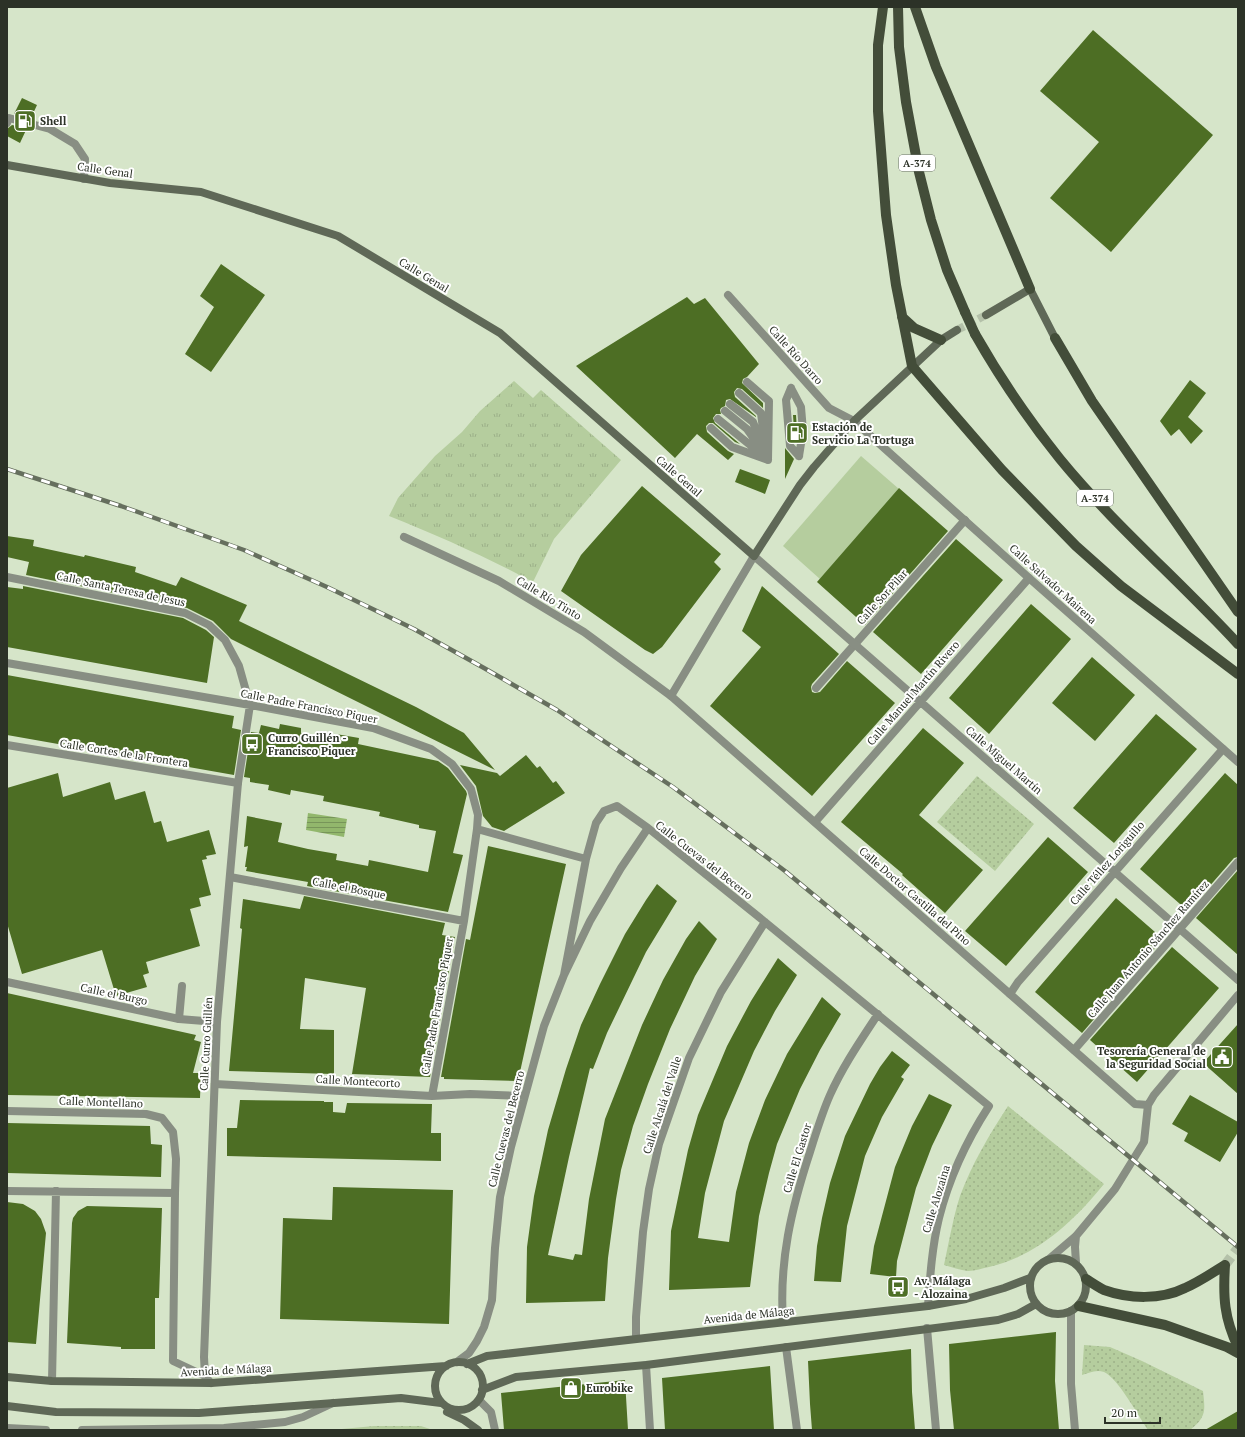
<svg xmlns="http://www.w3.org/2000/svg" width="1245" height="1437" viewBox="0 0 1245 1437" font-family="'PT Serif',serif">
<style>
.grass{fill:url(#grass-tufts)}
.park{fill:url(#park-dots)}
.pitch{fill:#b5cd9e}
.water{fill:url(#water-rules)}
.building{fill:#4d6e24}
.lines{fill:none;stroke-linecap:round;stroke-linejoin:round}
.secondary-tunnel{stroke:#b4c1a9;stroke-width:8;stroke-dasharray:8 4;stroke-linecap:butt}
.primary-tunnel{stroke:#b4c1a9;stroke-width:10;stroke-dasharray:10 5;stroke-linecap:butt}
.service{stroke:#888e83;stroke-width:8}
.pedestrian{stroke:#888e83;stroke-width:8}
.minor{stroke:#888e83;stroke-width:8}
.tertiary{stroke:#888e83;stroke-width:8}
.secondary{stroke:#5f6857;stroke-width:8}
.primary{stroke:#434d39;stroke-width:10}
.rail-casing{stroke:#666f5e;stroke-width:4.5}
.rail{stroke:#fff;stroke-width:3;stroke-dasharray:9;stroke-linecap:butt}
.primary-bridge{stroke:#434d39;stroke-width:10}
.labels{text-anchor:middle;stroke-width:4;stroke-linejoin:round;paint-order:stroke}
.shield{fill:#fff;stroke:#6b7068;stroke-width:1}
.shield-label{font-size:10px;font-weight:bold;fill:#2c3227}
.poi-label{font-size:11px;font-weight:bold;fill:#2c3227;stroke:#fff;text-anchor:start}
.street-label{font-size:11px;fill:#2c3227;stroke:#fff}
</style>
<defs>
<pattern id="grass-tufts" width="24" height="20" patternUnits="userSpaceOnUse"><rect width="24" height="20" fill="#b5cd9e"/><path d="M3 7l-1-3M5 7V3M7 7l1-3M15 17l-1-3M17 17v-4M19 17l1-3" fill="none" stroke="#9cb088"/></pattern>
<pattern id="park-dots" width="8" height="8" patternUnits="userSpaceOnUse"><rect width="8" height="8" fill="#b5cd9e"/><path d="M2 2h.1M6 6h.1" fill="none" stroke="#9cb088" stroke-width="1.8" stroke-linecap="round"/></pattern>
<pattern id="water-rules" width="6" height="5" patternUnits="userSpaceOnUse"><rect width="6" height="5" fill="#92b76c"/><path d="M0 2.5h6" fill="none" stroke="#779559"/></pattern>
</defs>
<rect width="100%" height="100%" fill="#d6e5c9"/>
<path class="grass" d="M514,381L533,398L541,390L621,460L554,539L533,582C486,557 439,536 389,516L398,498L435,456L462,432L480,411Z"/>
<path class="park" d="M977,776L1034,824L995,871L937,822Z
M1008,1106L1104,1184C1074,1221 1037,1256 989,1267C983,1268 975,1271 968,1271C960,1270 952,1267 944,1265C949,1242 953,1218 960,1196C972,1164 989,1135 1008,1106Z
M1084,1345L1110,1347L1142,1361L1203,1391C1205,1410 1207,1417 1190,1430H1148C1139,1417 1118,1378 1104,1372C1096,1369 1089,1373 1082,1375Z
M374,1426H421L433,1430H331Z"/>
<path class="pitch" d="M861,456L899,489L820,579L783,546Z"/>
<path class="water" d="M308,813L347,819L344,837L306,830Z"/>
<path class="building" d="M1093,30L1213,135L1111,252L1050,198L1099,142L1040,91Z
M22,98L37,105L31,118L14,114Z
M12,125L27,128L20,143L7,136V129Z
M221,264L265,295L211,372L185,354L214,307L200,296Z
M687,297L694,304L705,298L759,364L747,377L743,379L742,383L763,403V408L742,389L737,388L734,392L735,397L756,416V417L730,399L726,400L725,406L721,408L720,410L721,414H716L713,418L715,423L740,444L735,442L713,423H709L706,426L707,432L728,451L734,454L728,460L697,434L675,458L576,366Z
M1190,380L1206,393L1188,417L1203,431L1191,444L1179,429L1171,436L1160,421Z
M793,415H796L797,431L795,444Z
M785,448L794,459L785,479Z
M740,469L770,480L765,494L735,482Z
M642,486L721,554L714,562L721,569L662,647L653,654L645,650L561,591L581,555Z
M899,488L948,531L865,625L817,582Z
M7,536L34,540L33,546L84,557L85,555L136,567L135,572L176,586L181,577L247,605L239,621L416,707L464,733L495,770L231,639L213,621L187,608L26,575L29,562L7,557Z
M956,539L1003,580L921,674L873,632Z
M23,586L183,618L206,630L214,637L207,683L7,647V587L23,589Z
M762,586L839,654L812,684L811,687L812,692L815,693L820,692L847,661L895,703L812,796L710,706L761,647L742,631Z
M1031,604L1071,639L989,734L949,698Z
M1092,657L1135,695L1095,741L1052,703Z
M7,675L234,716L232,728L241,730L234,775L7,735Z
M1156,714L1197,749L1114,843L1073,808Z
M280,724L301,728V733L335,739L336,734L359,738L358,744L438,761L448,768L466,791L467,794L453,853L463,855L448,912L307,886L308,882L246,871L247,867H245L248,846L244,847L247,816L282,823L278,842L308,849L337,854L336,860L368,866L369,860L428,872L436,831L419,828V825L379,816L380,812L323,801L324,796L291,790L290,795L268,790L269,785L250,782V778L244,777L251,732L259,733L261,725L279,729Z
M923,728L964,763L919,815L983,870L945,913L902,875L903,874L841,822Z
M526,755L537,768L540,766L553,783L556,781L565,793L504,831L492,827L483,816L476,786L460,765L497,773L500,776Z
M58,773L63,797L110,782L115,800L145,791L154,823L161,821L167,842L209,830L216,854L206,856L207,859L202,860L211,895L199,898L201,906L190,909L200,946L146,962L149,973L143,975L147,987L116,996L102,950L22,974L7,923V788Z
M1225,773L1238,785V857L1234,858L1188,911L1140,869Z
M1048,837L1088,872L1006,966L965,931Z
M488,846L566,864L518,1081L444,1079V1077H441L466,939L470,940Z
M1238,870V955L1196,918Z
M657,884L677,901L646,952L607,1033L593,1069L590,1068L569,1157L548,1255L573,1260L575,1254L582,1255L589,1199L605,1119L642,1025L663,980L686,939L699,921L717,939L695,976L670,1029L648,1084L633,1126L621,1170L616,1199L608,1258L605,1301L526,1303L527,1247L534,1196L548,1130L566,1069L581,1025L600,984L625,934L646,900Z
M304,896L445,923L442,935L455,937L430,1077L352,1074L366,988L305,978L300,1029L334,1030V1074L229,1071L242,929L240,928L243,899L300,909Z
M1116,898L1163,939L1082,1033L1035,992Z
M1172,947L1219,988L1137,1082L1090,1040Z
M778,958L797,975L775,1011L754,1051L724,1121L705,1193L698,1238L729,1242L736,1192L749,1143L765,1100L787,1054L822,997L841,1014L820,1050L800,1089L777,1144L769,1173L759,1216L750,1287L669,1290L671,1231L688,1150L698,1115L727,1046L751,1001Z
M7,993L196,1035L194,1040L201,1042L193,1073H201L200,1098L7,1095Z
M1238,1024V1094L1203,1063Z
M892,1051L910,1065L901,1077L904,1079L882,1117L865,1156L847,1226L841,1282L814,1281L817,1246L822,1218L830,1183L845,1136L870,1084L880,1067Z
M929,1094L952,1105L932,1146L916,1188L897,1261L896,1277L870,1274L874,1246L895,1167L912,1126Z
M1190,1095L1238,1122V1132L1220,1162L1184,1141L1188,1133L1172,1124Z
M240,1100L324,1101V1102H333V1112L345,1113L347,1103L432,1104L431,1133H441V1161L227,1156V1128H237Z
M7,1123L150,1126L151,1144L162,1145L161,1177L7,1173Z
M333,1187L453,1190L449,1324L280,1319L283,1218L332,1220Z
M7,1202L23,1204L35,1211L41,1219L46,1233L36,1344L7,1342Z
M87,1206L162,1208L159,1298H155V1349H121V1347L67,1343L72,1223L73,1218L78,1211Z
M1056,1332L1055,1381L1059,1430H954L950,1390L949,1344Z
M911,1349L912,1392L915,1430H812L810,1404L808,1361Z
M770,1366L774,1430H665L662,1378Z
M625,1380L628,1430H504L501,1393Z
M1238,1411V1430H1205Z"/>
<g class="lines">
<path class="secondary-tunnel" d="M957,330L986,315"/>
<path class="primary-tunnel" d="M1225,1265L1238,1248"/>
<path class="service" d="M7,123L9,118L50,129L75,144L85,159L84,179
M747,382L769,401L768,460
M791,388L786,400L790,446L799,456
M791,388L801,407L803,431L799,456
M739,393L761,413L764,438
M730,404L753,422L766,456
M725,411L747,429L759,446
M718,419L760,453
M711,428L732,447L768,460
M179,1019L182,986"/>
<path class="pedestrian" d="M816,688L965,520
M1074,1050L1238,862"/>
<path class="minor" d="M728,295L829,408L854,421
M404,537L499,581L584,632L671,696
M754,556L1238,980
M7,577L185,613L209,625L225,640L239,666L250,705L238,783
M7,663L250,705L373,728L431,749L452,764L471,789L478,815L477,829L464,921L432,1096
M815,822L1029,578
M477,829L586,859
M230,877L464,921
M564,975L586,859L596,823L604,811L617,806L648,828L765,922L989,1106C967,1140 949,1178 939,1218C932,1247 930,1277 928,1306
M1010,994L1018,982L1223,749
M215,1084L432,1096L470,1094L524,1096
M7,1111L146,1114L162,1118L173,1132L176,1159L175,1193L7,1191
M175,1193L173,1361L205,1376
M783,1322C779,1261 791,1210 810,1152C816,1133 822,1113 830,1095C843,1066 861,1040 878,1014
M636,1338V1317L643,1232L649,1189L659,1144L689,1058L721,992L765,922
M786,1347L797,1430
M457,1362L469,1353L477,1341L484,1327L492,1300L495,1248L500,1197L511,1147L544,1026L564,975L590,921L621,868L648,828
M646,1365L650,1430
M52,1381L56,1191"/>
<path class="tertiary" d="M854,421L1029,578L1238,762
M754,556L671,696L1135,1104L1148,1105
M7,745L238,783L217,1022L204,1357L205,1376L211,1383
M7,982L179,1019L217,1022
M1076,1236L1075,1247L1076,1263
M1049,1259L1076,1236L1115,1189L1144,1142L1148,1105L1154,1095L1238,995
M1071,1311V1384L1075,1430
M927,1328L936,1430
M479,1400L491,1412L495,1430
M7,1428L46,1430
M82,1430L224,1428L254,1425L285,1422L303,1417L333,1403"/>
<path class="secondary" d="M7,165L110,183L201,192L338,236L500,333L754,556L800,485L814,467L854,421L941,340L957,330
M986,315L1030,289L1055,338
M1030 1286a28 28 0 1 1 56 0a28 28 0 1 1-56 0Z
M435 1386a24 24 0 1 1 48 0a24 24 0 1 1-48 0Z
M467,1364L487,1356L928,1306L966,1299L1004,1288L1030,1278
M7,1377L52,1381L211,1383L446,1366
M482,1390L516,1377L646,1365L998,1320L1018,1314L1036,1304
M7,1406L56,1412L199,1413L401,1398L441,1403
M447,1412L464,1420L478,1430"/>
<path class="primary" d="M883,7L878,45V111L886,215L896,285L912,366L1002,470L1076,546L1121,586L1238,674
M898,7L899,47L906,102L919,172L931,220L947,270L965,312
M915,7L936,67L1030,289
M902,317L914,328L941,340
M975,334C1000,378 1028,419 1060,459C1114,525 1180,581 1238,644
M1055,338L1092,401L1238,612
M1225,1265C1223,1297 1224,1318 1238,1347
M1086,1279C1092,1283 1098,1287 1104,1290C1129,1299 1161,1300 1185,1288C1199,1282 1212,1273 1225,1265
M1079,1306L1165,1325L1227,1347L1238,1353"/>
<g class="rail-casing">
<path id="rail" d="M7,469L121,506L244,550L327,587L414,629L484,668L557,710L673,787L785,871L1238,1247"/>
</g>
<use href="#rail" class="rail"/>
<path class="primary-bridge" d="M965,312L975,334"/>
</g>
<defs>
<g id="fuel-square" transform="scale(1.15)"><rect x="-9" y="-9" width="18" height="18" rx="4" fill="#4e6f26" stroke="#fff"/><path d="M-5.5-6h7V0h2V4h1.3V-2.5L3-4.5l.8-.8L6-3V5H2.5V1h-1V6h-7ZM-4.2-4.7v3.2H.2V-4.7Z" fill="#fff"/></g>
<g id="bus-square" transform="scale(1.15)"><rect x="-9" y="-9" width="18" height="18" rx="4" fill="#4e6f26" stroke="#fff"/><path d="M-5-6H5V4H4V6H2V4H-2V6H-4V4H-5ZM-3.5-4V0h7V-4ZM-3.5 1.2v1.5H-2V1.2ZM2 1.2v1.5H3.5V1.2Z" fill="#fff"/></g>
<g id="civic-square" transform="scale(1.15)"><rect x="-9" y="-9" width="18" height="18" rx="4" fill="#4e6f26" stroke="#fff"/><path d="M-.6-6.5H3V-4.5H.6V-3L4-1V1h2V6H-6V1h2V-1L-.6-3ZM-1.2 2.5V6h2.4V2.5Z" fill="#fff"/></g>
<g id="shop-square" transform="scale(1.15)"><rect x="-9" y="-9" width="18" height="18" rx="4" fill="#4e6f26" stroke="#fff"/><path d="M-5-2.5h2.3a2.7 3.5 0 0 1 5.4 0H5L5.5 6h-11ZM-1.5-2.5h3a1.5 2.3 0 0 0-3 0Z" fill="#fff"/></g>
</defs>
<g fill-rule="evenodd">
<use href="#fuel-square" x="25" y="121"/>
<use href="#fuel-square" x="797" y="433"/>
<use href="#bus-square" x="252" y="744"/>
<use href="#civic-square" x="1222" y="1057"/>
<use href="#bus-square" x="898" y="1287"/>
<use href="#shop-square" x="571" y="1388"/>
</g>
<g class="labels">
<g class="shield">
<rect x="899" y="155" width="36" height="16" rx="3"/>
<rect x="1077" y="490" width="36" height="16" rx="3"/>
</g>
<g class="shield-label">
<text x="917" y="167">A-374</text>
<text x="1095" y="502">A-374</text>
</g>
<g class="poi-label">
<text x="40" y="125">Shell</text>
<text x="812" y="431">Estación de<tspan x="812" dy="13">Servicio La Tortuga</tspan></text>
<text x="268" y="742">Curro Guillén -<tspan x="268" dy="13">Francisco Piquer</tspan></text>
<text x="1206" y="1055" text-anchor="end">Tesorería General de<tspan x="1206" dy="13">la Seguridad Social</tspan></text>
<text x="914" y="1285">Av. Málaga<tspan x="914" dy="13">- Alozaina</tspan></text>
<text x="586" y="1392">Eurobike</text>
</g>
<g class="street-label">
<text transform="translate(105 170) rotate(8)" y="4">Calle Genal</text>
<text transform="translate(424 275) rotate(31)" y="4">Calle Genal</text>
<text transform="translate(796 355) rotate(48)" y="4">Calle Río Darro</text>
<text transform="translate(679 476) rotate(41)" y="4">Calle Genal</text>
<text transform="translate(1053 584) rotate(42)" y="4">Calle Salvador Mairena</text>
<text transform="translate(121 589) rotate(12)" y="4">Calle Santa Teresa de Jesus</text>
<text transform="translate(882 597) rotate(-48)" y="4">Calle Sor Pilar</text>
<text transform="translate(549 598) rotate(31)" y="4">Calle Río Tinto</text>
<text transform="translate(913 693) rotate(-49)" y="4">Calle Manuel Martín Rivero</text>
<text transform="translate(309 706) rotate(11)" y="4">Calle Padre Francisco Piquer</text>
<text transform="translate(124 753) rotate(9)" y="4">Calle Cortes de la Frontera</text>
<text transform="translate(1004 760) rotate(41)" y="4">Calle Miguel Martín</text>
<text transform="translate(704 860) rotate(38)" y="4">Calle Cuevas del Becerro</text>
<text transform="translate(1107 863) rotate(-49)" y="4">Calle Téllez Loriguillo</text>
<text transform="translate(349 888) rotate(11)" y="4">Calle el Bosque</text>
<text transform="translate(915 896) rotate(41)" y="4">Calle Doctor Castilla del Pino</text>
<text transform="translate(1148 949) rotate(-49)" y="4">Calle Juan Antonio Sánchez Ramírez</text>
<text transform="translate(114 994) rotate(12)" y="4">Calle el Burgo</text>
<text transform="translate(437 1006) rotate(-80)" y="4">Calle Padre Francisco Piquer</text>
<text transform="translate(206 1044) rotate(-87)" y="4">Calle Curro Guillén</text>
<text transform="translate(358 1081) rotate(3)" y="4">Calle Montecorto</text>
<text transform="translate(101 1102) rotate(2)" y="4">Calle Montellano</text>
<text transform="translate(662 1105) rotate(-72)" y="4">Calle Alcalá del Valle</text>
<text transform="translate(506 1129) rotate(-76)" y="4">Calle Cuevas del Becerro</text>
<text transform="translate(797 1158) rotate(-73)" y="4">Calle El Gastor</text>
<text transform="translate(936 1199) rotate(-73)" y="4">Calle Alozaina</text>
<text transform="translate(749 1315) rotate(-6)" y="4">Avenida de Málaga</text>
<text transform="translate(226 1370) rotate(-3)" y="4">Avenida de Málaga</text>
</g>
</g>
<rect width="1245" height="1437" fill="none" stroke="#2c3227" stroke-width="16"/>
<path d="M1105 1417v6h55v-6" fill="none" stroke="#2c3227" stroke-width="2"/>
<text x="1111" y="1417" font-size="12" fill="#2c3227" stroke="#ffffff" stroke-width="3" paint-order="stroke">20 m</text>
</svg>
